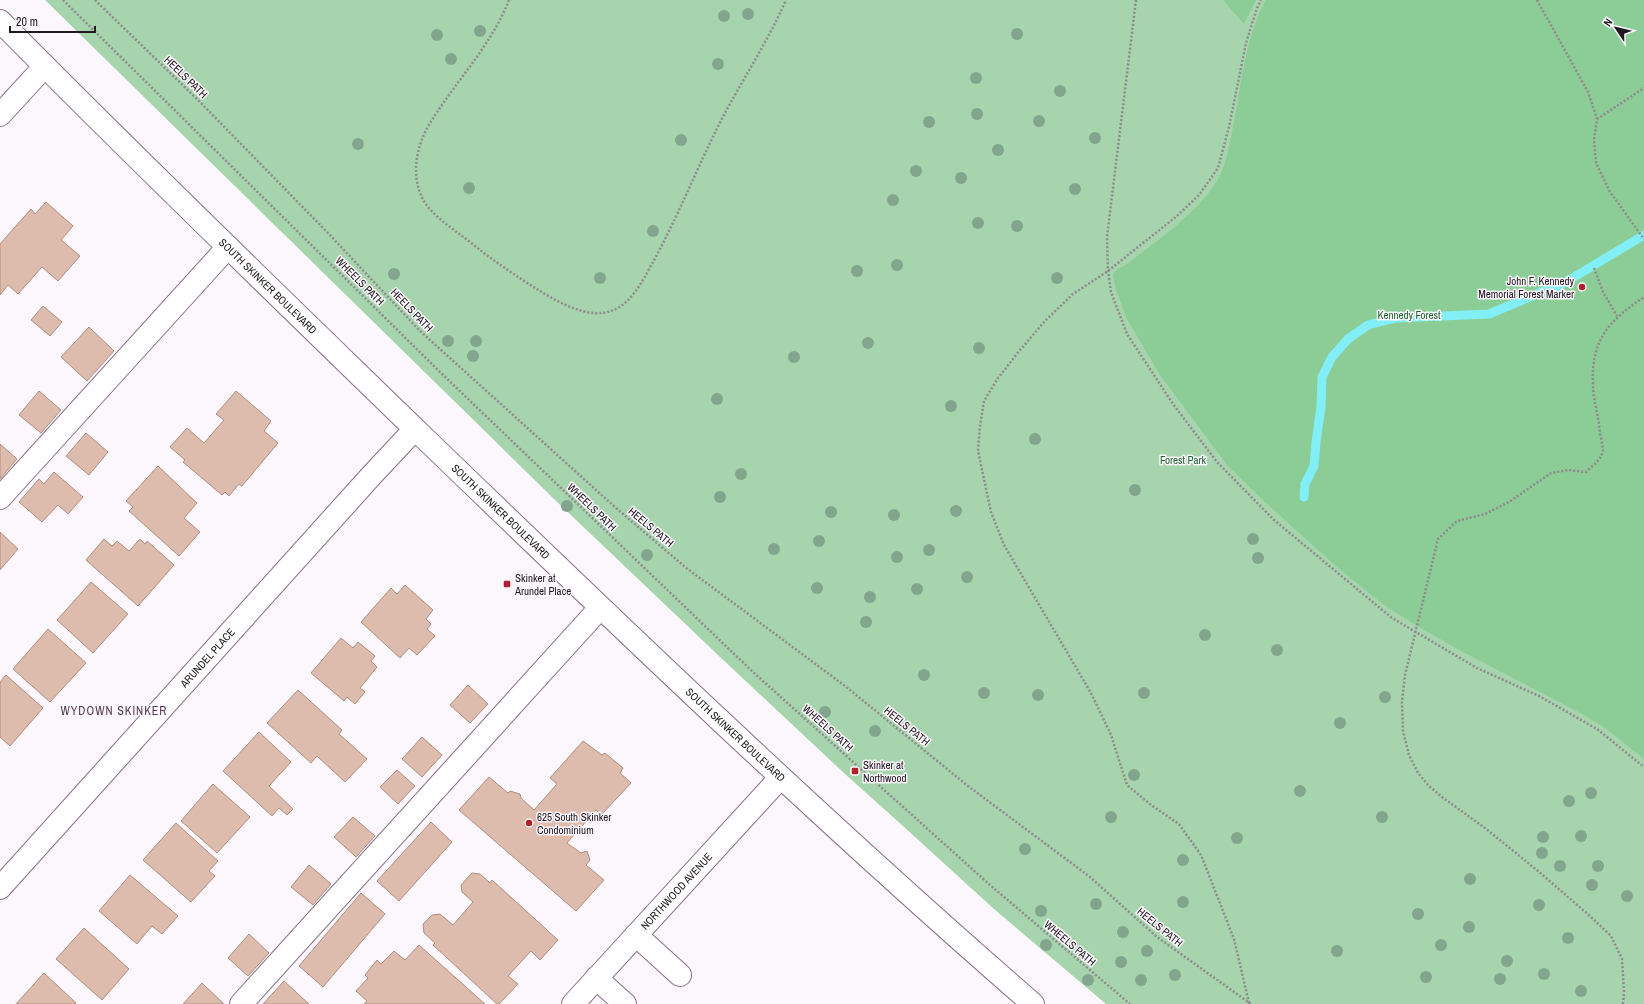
<svg xmlns="http://www.w3.org/2000/svg" width="1644" height="1004" viewBox="0 0 1644 1004" font-family="'Archivo Narrow',sans-serif">
<style>
.green{fill:#a6d5ad}
.forest{fill:#8bcc97}
.lines{fill:none;stroke-linecap:round;stroke-linejoin:round}
.stream{stroke:#82eff7;stroke-width:9}
.building{fill:#debcad;stroke:#ae8e7f}
.minor-casing{stroke:#886f85;stroke-width:24}
.major-casing{stroke:#886f85;stroke-width:24}
.path{stroke:#90898f;stroke-width:2.5;stroke-dasharray:2 2;stroke-linecap:butt}
.minor{stroke:#fff;stroke-width:22}
.major{stroke:#fff;stroke-width:22}
.tree{fill:#82a68d}
.poi-dot{fill:#b2202e;stroke:#fcf7fc;stroke-width:1.5}
.labels{text-anchor:middle;stroke-width:3;stroke-linejoin:round;paint-order:stroke}
.street-label{font-size:11px;fill:#20171f;stroke:#fcf7fc}
.poi-label{font-size:11px;fill:#20171f;stroke:#fcf7fc;text-anchor:start}
.park-label{font-size:11px;fill:#1f6332;stroke:#fcf7fc}
.neighbourhood-label{font-size:12px;letter-spacing:1px;fill:#533c51;stroke:#fcf7fc}
</style>
<rect width="100%" height="100%" fill="#fcf7fc"/>
<path class="green" d="M45,0H1644V1004H1106L994,909L903,826L845,774L719,656L553,498Z"/>
<path class="forest" d="M1223,0H1256L1244,24Z
M1266,0H1644V759L1608,730L1584,715L1461,651L1414,624L1384,605L1338,568L1267,504L1228,466L1160,375L1127,319L1115,287L1113,274L1116,270L1124,266C1153,244 1204,209 1220,175C1226,164 1228,150 1231,137C1241,92 1243,41 1266,0Z"/>
<g class="lines">
<path class="stream" d="M1304,497L1305,484L1314,466L1316,442L1321,407L1322,377L1332,357L1348,339L1368,325L1396,318L1489,314L1566,282L1644,235"/>
</g>
<path class="building" d="M46,202L73,226L61,240L80,256L58,281L42,267L18,294L8,285L0,295V244L31,209L35,214Z
M43,306L62,322L50,336L31,320Z
M89,327L114,351L87,381L61,357Z
M39,391L61,410L41,433L19,415Z
M236,391L271,421L264,431L278,443L242,486L239,484L229,496L225,492L222,495L183,462L185,460L170,447L187,428L204,443L224,420L216,414Z
M86,433L108,452L89,475L66,456Z
M0,444L17,459L0,479Z
M158,466L197,503L184,518L200,532L179,556L129,511L133,507L126,501Z
M54,472L83,497L68,514L58,505L42,522L19,502L39,479L44,484Z
M0,532L18,549L0,570Z
M104,539L112,546L117,541L129,551L140,539L145,544L147,541L174,565L138,606L86,560Z
M91,582L128,614L93,653L57,620Z
M405,585L433,610L426,619L431,624L427,629L435,636L417,655L409,648L400,658L361,622L391,588L397,594Z
M48,629L86,663L50,702L13,669Z
M341,638L353,648L358,642L375,656L371,661L377,667L360,688L365,692L355,704L347,697L344,701L311,673Z
M6,675L43,708L10,746L0,737V682Z
M468,685L488,704L470,723L450,705Z
M298,690L342,730L339,734L367,759L345,782L317,756L311,763L267,723Z
M259,732L291,762L269,786L293,809L287,815L279,808L272,816L223,771Z
M422,737L442,755L422,777L402,759Z
M583,741L602,755L605,753L623,768L620,773L631,783L601,815L596,810L567,843L581,853L587,851L590,860L586,865L604,880L576,911L459,810L489,777L508,793L510,791L520,794L521,798L534,810L557,784L550,778Z
M397,770L415,786L398,804L380,787Z
M213,784L250,817L217,853L181,821Z
M353,817L375,836L356,857L334,837Z
M431,822L452,842L399,901L377,881Z
M176,823L218,861L209,871L215,876L191,902L143,860Z
M309,865L331,884L313,905L291,887Z
M472,873L480,874L490,883L492,880L558,940L540,960L531,951L508,976L518,984L499,1004H497L433,945L435,943L424,933L423,924L432,915L440,914L453,925L473,902L462,892L461,885Z
M130,875L178,916L162,934L152,926L137,944L99,911Z
M361,893L385,914L323,987L299,966Z
M84,928L129,969L102,1000L56,959Z
M249,934L269,953L248,976L228,958Z
M419,945L485,1004H364L367,1001L356,991L368,978L365,975L377,960L381,964L394,951L405,960Z
M44,973L76,1003L75,1004H16Z
M284,981L309,1004H263Z
M202,983L224,1004H183Z"/>
<g class="lines">
<g class="minor-casing">
<g id="minor">
<path d="M0,115L45,66"/>
<path d="M0,498L228,247"/>
<path id="s1" d="M0,888L371,476L415,429"/>
<path d="M636,935L680,975"/>
<path d="M596,978L625,1004"/>
<path d="M241,1004L600,608"/>
<path id="s2" d="M573,1004L780,778"/>
</g>
</g>
<g class="major-casing">
<g id="major">
<path id="s3" d="M0,21C136,159 275,293 414,428C617,624 820,819 1033,1004"/>
</g>
</g>
<path class="path" d="M63,0L442,374L754,673L990,885L1130,1004
M95,0L198,100L328,233L420,331L616,508L685,567L845,686L968,786L1090,877L1157,937L1251,1004
M509,0C492,44 457,80 432,120C415,145 408,183 429,208C440,221 456,231 470,242C492,260 516,276 540,291C565,306 600,326 626,302C637,292 646,275 653,262C680,213 700,160 726,111C746,74 769,39 786,0
M1136,0L1107,237L1108,271L1111,292L1127,334L1173,404L1217,462L1274,520L1392,618L1477,668L1539,696L1597,729L1644,767
M1537,0L1588,92L1597,119L1594,140L1596,163L1610,192L1644,239
M1597,119L1644,88
M1594,268L1603,292L1617,316
M1249,1003L1234,939L1201,855L1179,824L1151,805L1127,785L1111,735L1091,693L1004,545L991,512L978,451L980,426L984,401L998,378L1020,350L1045,321L1073,294L1108,271L1177,216L1199,195L1218,168L1229,127L1246,43L1257,8L1261,0
M1623,1004L1624,992L1622,959L1611,936L1590,916L1538,871L1485,828L1442,797L1429,786L1418,773L1409,755L1403,731L1402,702L1405,675L1438,539L1457,521L1485,514L1509,502L1551,473L1568,470L1586,472C1593,465 1601,460 1603,451C1603,447 1599,430 1599,424C1597,411 1593,397 1593,384C1591,339 1609,321 1644,297"/>
<use href="#minor" class="minor"/>
<use href="#major" class="major"/>
</g>
<g class="tree">
<circle cx="748" cy="14" r="6"/>
<circle cx="724" cy="16" r="6"/>
<circle cx="480" cy="31" r="6"/>
<circle cx="1017" cy="34" r="6"/>
<circle cx="437" cy="35" r="6"/>
<circle cx="451" cy="59" r="6"/>
<circle cx="718" cy="64" r="6"/>
<circle cx="976" cy="78" r="6"/>
<circle cx="1060" cy="91" r="6"/>
<circle cx="977" cy="114" r="6"/>
<circle cx="1039" cy="121" r="6"/>
<circle cx="929" cy="122" r="6"/>
<circle cx="1095" cy="138" r="6"/>
<circle cx="681" cy="140" r="6"/>
<circle cx="358" cy="144" r="6"/>
<circle cx="998" cy="150" r="6"/>
<circle cx="916" cy="171" r="6"/>
<circle cx="961" cy="178" r="6"/>
<circle cx="469" cy="188" r="6"/>
<circle cx="1075" cy="189" r="6"/>
<circle cx="893" cy="200" r="6"/>
<circle cx="978" cy="223" r="6"/>
<circle cx="1017" cy="226" r="6"/>
<circle cx="653" cy="231" r="6"/>
<circle cx="897" cy="265" r="6"/>
<circle cx="857" cy="271" r="6"/>
<circle cx="394" cy="274" r="6"/>
<circle cx="600" cy="278" r="6"/>
<circle cx="1057" cy="278" r="6"/>
<circle cx="448" cy="341" r="6"/>
<circle cx="476" cy="341" r="6"/>
<circle cx="868" cy="343" r="6"/>
<circle cx="979" cy="348" r="6"/>
<circle cx="473" cy="356" r="6"/>
<circle cx="794" cy="357" r="6"/>
<circle cx="717" cy="399" r="6"/>
<circle cx="951" cy="406" r="6"/>
<circle cx="1035" cy="439" r="6"/>
<circle cx="741" cy="474" r="6"/>
<circle cx="1135" cy="490" r="6"/>
<circle cx="720" cy="497" r="6"/>
<circle cx="567" cy="506" r="6"/>
<circle cx="956" cy="511" r="6"/>
<circle cx="831" cy="512" r="6"/>
<circle cx="894" cy="515" r="6"/>
<circle cx="1253" cy="539" r="6"/>
<circle cx="819" cy="541" r="6"/>
<circle cx="774" cy="549" r="6"/>
<circle cx="929" cy="550" r="6"/>
<circle cx="647" cy="555" r="6"/>
<circle cx="897" cy="557" r="6"/>
<circle cx="1258" cy="558" r="6"/>
<circle cx="967" cy="577" r="6"/>
<circle cx="817" cy="588" r="6"/>
<circle cx="917" cy="589" r="6"/>
<circle cx="870" cy="597" r="6"/>
<circle cx="866" cy="622" r="6"/>
<circle cx="1205" cy="635" r="6"/>
<circle cx="1277" cy="650" r="6"/>
<circle cx="924" cy="675" r="6"/>
<circle cx="984" cy="693" r="6"/>
<circle cx="1144" cy="693" r="6"/>
<circle cx="1038" cy="695" r="6"/>
<circle cx="1385" cy="697" r="6"/>
<circle cx="825" cy="712" r="6"/>
<circle cx="1340" cy="723" r="6"/>
<circle cx="875" cy="731" r="6"/>
<circle cx="1134" cy="775" r="6"/>
<circle cx="1300" cy="791" r="6"/>
<circle cx="1591" cy="793" r="6"/>
<circle cx="1569" cy="801" r="6"/>
<circle cx="1111" cy="817" r="6"/>
<circle cx="1382" cy="817" r="6"/>
<circle cx="1581" cy="836" r="6"/>
<circle cx="1543" cy="837" r="6"/>
<circle cx="1237" cy="838" r="6"/>
<circle cx="1025" cy="849" r="6"/>
<circle cx="1542" cy="853" r="6"/>
<circle cx="1183" cy="860" r="6"/>
<circle cx="1560" cy="866" r="6"/>
<circle cx="1598" cy="866" r="6"/>
<circle cx="1470" cy="879" r="6"/>
<circle cx="1592" cy="885" r="6"/>
<circle cx="1627" cy="896" r="6"/>
<circle cx="1183" cy="902" r="6"/>
<circle cx="1096" cy="904" r="6"/>
<circle cx="1539" cy="905" r="6"/>
<circle cx="1041" cy="911" r="6"/>
<circle cx="1418" cy="914" r="6"/>
<circle cx="1469" cy="927" r="6"/>
<circle cx="1123" cy="932" r="6"/>
<circle cx="1568" cy="938" r="6"/>
<circle cx="1046" cy="945" r="6"/>
<circle cx="1441" cy="945" r="6"/>
<circle cx="1147" cy="951" r="6"/>
<circle cx="1337" cy="951" r="6"/>
<circle cx="1507" cy="961" r="6"/>
<circle cx="1121" cy="962" r="6"/>
<circle cx="1544" cy="974" r="6"/>
<circle cx="1175" cy="975" r="6"/>
<circle cx="1426" cy="977" r="6"/>
<circle cx="1500" cy="979" r="6"/>
<circle cx="1088" cy="980" r="6"/>
<circle cx="1141" cy="980" r="6"/>
<circle cx="1581" cy="991" r="6"/>
</g>
<g class="poi-dot">
<circle cx="1582" cy="287" r="4"/>
<rect x="503" y="580" width="8" height="8" rx="2"/>
<rect x="851" y="767" width="8" height="8" rx="2"/>
<circle cx="529" cy="823" r="4"/>
</g>
<g class="labels">
<g class="street-label">
<text transform="translate(186 77) rotate(44)" y="4">HEELS PATH</text>
<text transform="translate(360 281) rotate(45)" y="4">WHEELS PATH</text>
<text dy="4" stroke="none"><textPath href="#s3" startOffset="377">SOUTH SKINKER BOULEVARD</textPath></text>
<text transform="translate(412 310) rotate(46)" y="4">HEELS PATH</text>
<text transform="translate(592 507) rotate(44)" y="4">WHEELS PATH</text>
<text dy="4" stroke="none"><textPath href="#s3" startOffset="701">SOUTH SKINKER BOULEVARD</textPath></text>
<text transform="translate(651 527) rotate(40)" y="4">HEELS PATH</text>
<text dy="4" stroke="none"><textPath href="#s1" startOffset="310">ARUNDEL PLACE</textPath></text>
<text transform="translate(907 726) rotate(39)" y="4">HEELS PATH</text>
<text transform="translate(828 728) rotate(42)" y="4">WHEELS PATH</text>
<text dy="4" stroke="none"><textPath href="#s3" startOffset="1025">SOUTH SKINKER BOULEVARD</textPath></text>
<text dy="4" stroke="none"><textPath href="#s2" startOffset="153">NORTHWOOD AVENUE</textPath></text>
<text transform="translate(1160 927) rotate(39)" y="4">HEELS PATH</text>
<text transform="translate(1070 943) rotate(40)" y="4">WHEELS PATH</text>
</g>
<g class="poi-label">
<text x="1574" y="285" text-anchor="end">John F. Kennedy<tspan x="1574" dy="13">Memorial Forest Marker</tspan></text>
<text x="515" y="582">Skinker at<tspan x="515" dy="13">Arundel Place</tspan></text>
<text x="863" y="769">Skinker at<tspan x="863" dy="13">Northwood</tspan></text>
<text x="537" y="821">625 South Skinker<tspan x="537" dy="13">Condominium</tspan></text>
</g>
<g class="park-label">
<text x="1409" y="319">Kennedy Forest</text>
<text x="1183" y="464">Forest Park</text>
</g>
<g class="neighbourhood-label">
<text x="114" y="715">WYDOWN SKINKER</text>
</g>
</g>
<g transform="translate(1616 28) rotate(305)" stroke="#fcf7fc" stroke-width="3" paint-order="stroke">
<path d="M0-3L7 15L0 10L-7 15Z" fill="#20171f"/>
<text y="-6" font-size="11" font-weight="bold" text-anchor="middle" fill="#20171f">N</text>
</g>
<path d="M10 26v6h85v-6" fill="none" stroke="#20171f" stroke-width="2"/>
<text x="16" y="26" font-size="12" fill="#20171f" stroke="#fcf7fc" stroke-width="3" paint-order="stroke">20 m</text>
</svg>
